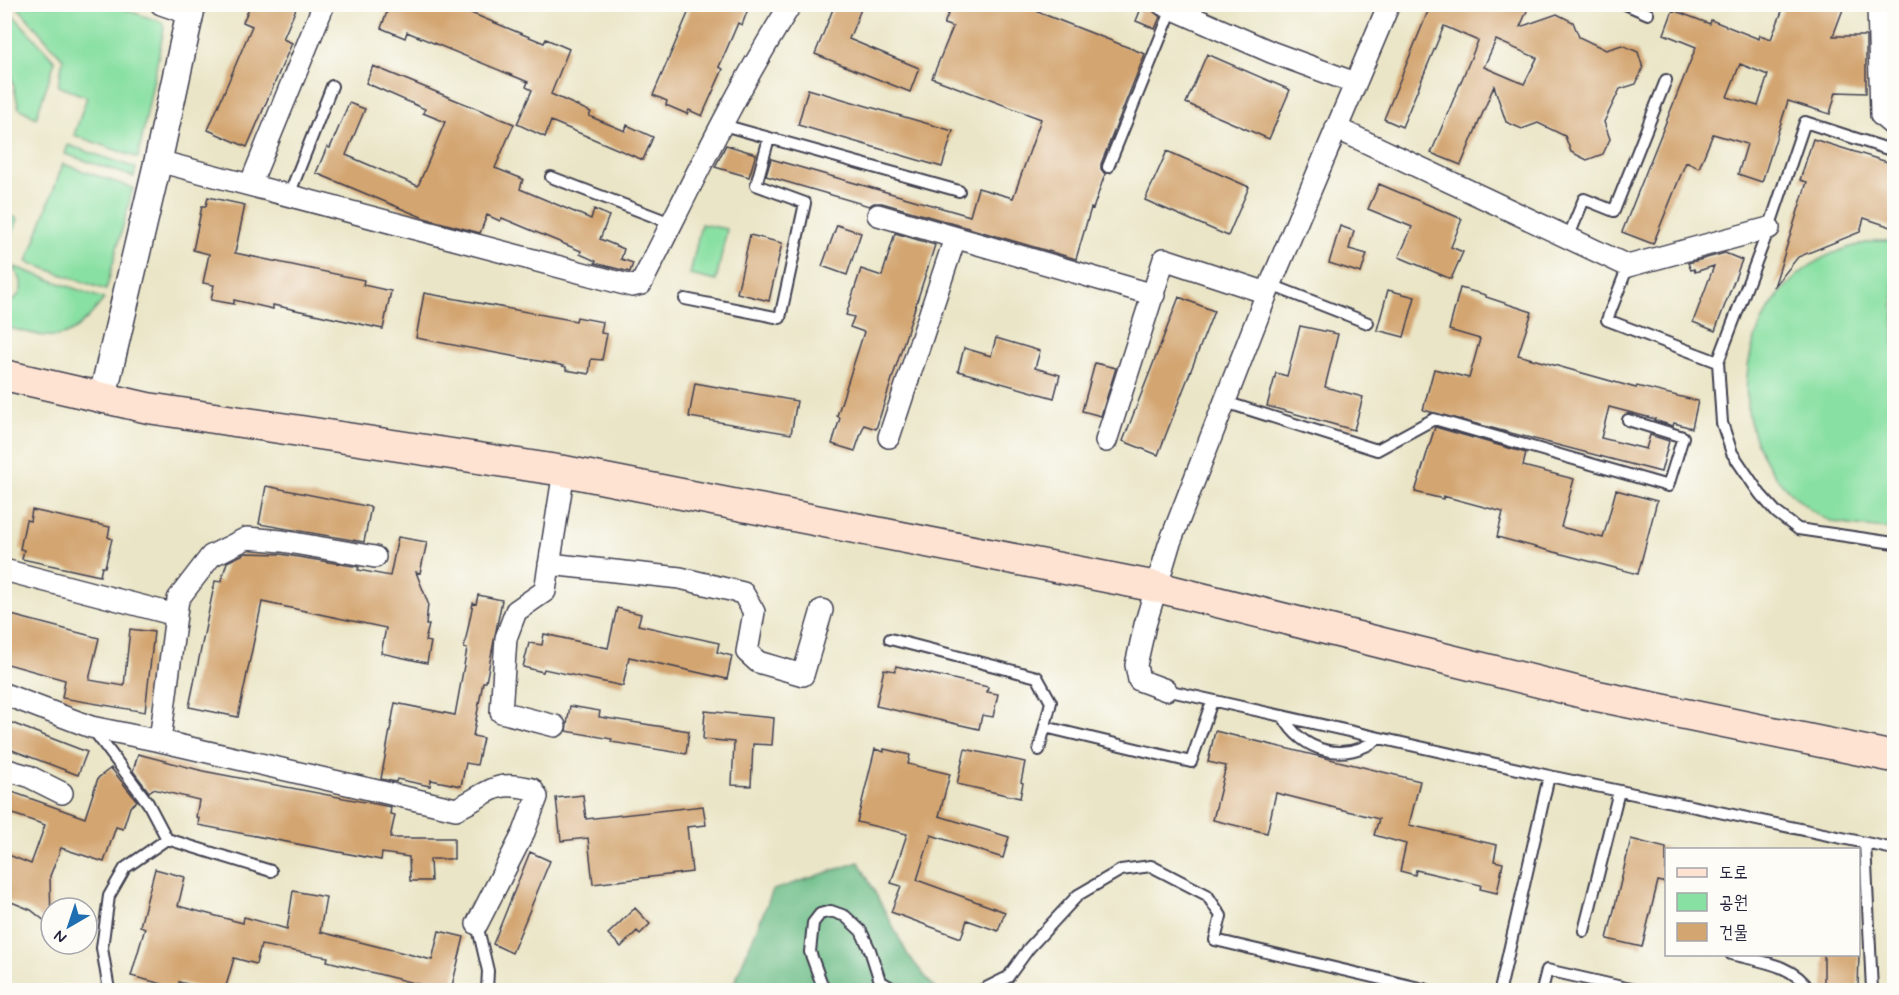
<svg xmlns="http://www.w3.org/2000/svg" width="1899" height="995" viewBox="0 0 1899 995" font-family="Mynerve,'Poor Story',sans-serif">
<style>
.green{fill:#89e0a3;stroke:#56816f;stroke-width:1.5}
.forest{fill:#6ebe89;stroke:#487062;stroke-width:1.5}
.building{fill:#d3a571;fill-rule:evenodd}
.lines{fill:none;stroke-linecap:round;stroke-linejoin:round}
.service-casing{stroke:#403f50;stroke-width:14}
.minor-casing{stroke:#403f50;stroke-width:24}
.tertiary-casing{stroke:#403f50;stroke-width:30}
.secondary-casing{stroke:#403f50;stroke-width:33}
.service{stroke:#fff;stroke-width:10}
.minor{stroke:#fff;stroke-width:21}
.tertiary{stroke:#fff;stroke-width:27}
.secondary{stroke:#fee3d2;stroke-width:30}
</style>
<rect width="100%" height="100%" fill="#fdfcf7"/>
<filter id="ink" filterUnits="userSpaceOnUse"><feTurbulence type="fractalNoise" baseFrequency=".0167" numOctaves="2"/><feDisplacementMap in="SourceGraphic" scale="12" xChannelSelector="R" yChannelSelector="G"/><feConvolveMatrix kernelMatrix="1 2 1 2 8 2 1 2 1" color-interpolation-filters="sRGB"/></filter>
<filter id="wash" filterUnits="userSpaceOnUse"><feTurbulence type="fractalNoise" baseFrequency=".008" numOctaves="4" result="noise"/><feDisplacementMap in="SourceGraphic" scale="24" xChannelSelector="R" yChannelSelector="G"/><feGaussianBlur stdDeviation="1.35" result="paint"/><feColorMatrix in="noise" values="0 0 0 0 0 0 0 0 0 0 0 0 0 0 0 0 0 1.4 0 .05"/><feComposite in="paint" operator="in"/></filter>
<g filter="url(#wash)">
<rect width="100%" height="100%" fill="#eae5c6"/>
<path class="green" d="M16,5H111L162,22L164,28L138,158L74,135L87,97L58,86L63,59Z
M4,11L12,14L55,61L36,118L19,108L5,51Z
M68,145L136,168L134,177L65,154Z
M63,164L133,188L106,290L27,262Z
M5,214L18,219L6,252L4,251Z
M701,224L727,229L716,281L690,275Z
M1875,241H1894V530C1874,527 1851,527 1831,521C1814,516 1789,492 1778,479C1724,413 1742,312 1811,265C1830,252 1852,246 1875,241Z
M15,267L104,299C67,346 58,340 5,327V303C22,299 27,283 14,270Z"/>
<path class="forest" d="M859,862L908,955L936,990H731L773,890Z"/>
<g id="blocks">
<path class="building" d="M251,4H298L283,39L292,43L247,147L208,130L252,26L243,22Z
M390,4H449L544,43L546,39L569,49L551,94L591,112L589,116L625,131L627,125L653,137L643,160L551,121L545,137L517,124L532,90L526,87L528,82L407,32L405,38L381,28Z
M692,4H750L742,25L738,23L719,67L723,69L702,116L689,110L687,114L666,105L667,101L653,95Z
M835,4H863L849,39L919,68L910,92L815,54Z
M962,4H1041L1038,12L1145,54L1101,164V169L1105,174L1093,209L1091,208L1076,259L882,203H874L869,206L766,176L771,159L970,216L978,188L1013,198L1041,119L932,78L953,27L944,24L951,7L959,10Z
M1431,4H1530L1520,27L1557,14L1573,22L1579,37L1606,50L1622,45L1638,52L1643,68L1636,84L1620,89L1604,122L1610,139L1603,154L1587,160L1571,152L1565,136L1538,123L1522,129L1506,122L1494,86L1461,165L1431,153L1478,41L1444,26L1402,127L1384,119ZM1496,40L1537,58L1524,84L1484,67Z
M1785,4H1845L1833,36H1866V93L1836,92L1830,114L1788,101L1762,182L1738,174L1747,144L1713,134L1699,168L1686,162L1653,244L1622,232L1696,47L1664,34L1673,10L1710,24L1711,20L1759,39L1760,35L1771,39ZM1740,64L1768,75L1758,106L1727,97Z
M1142,6L1151,9L1160,17L1155,29L1136,21Z
M1207,54L1290,90L1269,139L1186,103Z
M373,66L514,124L495,168L523,179L520,189L591,219L594,209L609,216L600,239L624,249L621,259L633,263L630,272L595,263L596,261L580,254L581,251L502,218L500,221L487,215L480,233L424,218L316,173L327,147L330,148L349,103L365,109L346,155L418,186L445,122L423,113L425,109L366,83Z
M808,89L953,131L942,167L798,125Z
M1813,139L1894,164V228L1864,218L1860,232L1798,257L1774,287L1807,182L1800,180Z
M726,145L756,154L749,177L715,167Z
M1167,151L1249,187L1228,236L1145,200Z
M1379,184L1462,219L1451,247L1463,252L1451,279L1399,257L1412,227L1368,209Z
M208,197L245,205L235,253L364,280L363,285L391,291L383,329L273,305V309L234,300V304L211,300L214,285L203,283L209,254L193,250L202,206H206Z
M837,225L861,233L847,275L822,266Z
M1340,226L1354,231L1349,249L1367,254L1361,273L1329,263Z
M895,233L935,245L876,429L864,425L855,451L832,444L840,418L837,416L864,332L850,327L854,317L846,315L861,269L882,276Z
M750,235L782,243L769,301L737,293Z
M1725,253L1742,260L1715,331L1693,322L1714,266L1695,272L1694,269L1691,270L1688,263Z
M1460,288L1486,295V297L1532,312L1518,355L1636,388L1637,386L1698,401L1692,428L1674,423L1673,426L1654,420L1655,419L1609,407L1601,438L1646,449L1650,435L1669,441L1661,472L1423,410L1434,369L1469,378L1480,339L1449,330Z
M1388,290L1415,297L1404,337L1377,330Z
M424,293L576,321L577,317L603,322L601,333L607,334L602,360L591,359L589,374L566,370V367L560,365L416,338Z
M1179,297L1214,311L1158,455L1123,441Z
M1300,326L1338,334L1325,387L1363,397L1354,430L1267,406L1276,373L1287,376Z
M996,338L1040,351L1035,368L1060,375L1054,398L958,371L964,348L991,356Z
M1095,363L1116,368L1101,416L1082,411Z
M695,383L797,401L791,434L689,417Z
M1435,427L1526,453L1523,466L1574,479L1561,527L1603,538L1616,490L1657,501L1638,574L1497,537L1503,512L1443,496V499L1415,492Z
M266,486L371,507L364,542L259,524Z
M32,510L110,527L108,537L112,539L105,567H102L100,576L22,559L24,550L20,549L26,520L30,521Z
M398,537L427,542L420,573L416,572L428,603L426,625H429L425,641L431,642L427,663L381,653L386,628L262,602L238,717L189,707L215,581L221,582L227,562L246,553L280,554L359,567L358,570L390,576Z
M478,595L502,600L486,682H483L473,736L483,738L477,765L466,763L461,786L431,780L430,786L397,779L396,782L381,779L395,703L455,715L467,649L464,648L473,603L476,604Z
M617,608L641,614L638,625L719,643L717,652L732,656L727,679L629,657L623,686L544,669L543,672L523,667L529,643L542,645L544,634L608,648Z
M4,613L99,638L89,680L124,686L130,629L154,632L145,712L62,698L65,680L4,663Z
M896,666L988,687L987,692L998,694L993,717L982,715L979,729L876,706L884,669L895,671Z
M570,706L600,711L599,717L689,731L686,754L611,742L612,739L566,731Z
M705,711L774,718L772,745L753,744L751,786L732,785L734,742L703,739Z
M4,720L87,752L78,775L4,747Z
M1215,731L1420,781L1409,825L1497,845L1494,861L1503,863L1497,893L1480,889L1481,885L1416,870L1415,875L1400,871L1406,844L1374,835L1379,819L1276,793L1267,833L1213,820L1226,766L1208,762Z
M875,749L884,752V749L910,755L908,764L950,774L939,816L1009,837L1003,858L931,835L917,880L1005,912L998,931L967,920L961,938L891,912L901,886L891,883L907,834L857,822Z
M965,749L1025,762L1021,782L1023,783L1020,798L957,784Z
M138,754L203,771L391,807L390,814L395,815L390,838H454V859H430L431,881H410L409,857L382,853L381,860L198,825L199,818L196,817L199,800L153,789L149,792L133,771Z
M111,768L137,801L130,807L123,829L116,827L104,862L61,848L50,876L51,926L31,910L4,899V853L31,864L45,825L4,811V789L85,818L98,778Z
M583,795L586,819L703,806L706,825L687,827L692,872L593,884L588,838L561,841L556,798Z
M1631,839L1666,848V883L1658,881L1642,947L1607,939Z
M530,852L550,861L512,953L493,944Z
M155,869L185,877L178,906L243,923L244,917L287,929L293,891L326,897L320,932L432,960L439,931L464,937L451,990H441L327,961L328,957L261,945L256,964L234,958L225,990H211L179,982L178,988L131,976L145,928L140,926Z
M635,908L650,924L640,934L637,931L621,947L608,934Z
M1824,954H1859L1858,990H1824Z"/>
</g>
</g>
<g filter="url(#ink)">
<use href="#blocks" fill-opacity="0" stroke="#403f50" stroke-width="1.5"/>
<g class="lines">
<g class="service-casing">
<path id="service" d="M1625,4L1648,14
M723,125L959,191
M1894,151L1805,122L1769,228L1718,362L1722,423L1732,453L1760,494L1777,513L1798,529L1894,543
M1108,167L1172,9
M551,177L671,223
M289,195L332,86
M1568,238L1584,199L1614,211L1666,80
M1628,266L1607,320L1718,362
M1271,285L1368,323
M685,299L780,318L805,203L756,185L769,138
M1225,402L1377,450L1434,419L1668,486L1683,437L1628,420
M890,639L1037,677L1051,702L1039,750
M1166,690L1549,776L1894,849
M1283,716C1302,753 1346,763 1379,738
M1045,727L1191,762L1212,701
M92,728L148,803L167,839L271,871
M1865,843L1872,990
M477,924L488,971L487,990
M1584,931L1619,791
M1731,954C1758,961 1794,964 1809,990
M109,990L102,948L109,896L125,868L167,839
M824,990L810,952L813,923L820,914L831,911L845,916L861,931L870,950L880,981L895,990
M982,990L1008,977L1029,948L1078,895L1121,870L1151,866L1207,895L1221,916L1215,940L1428,990
M1500,990L1549,776
M1542,990L1547,970L1635,990"/>
</g>
<g class="minor-casing">
<path id="minor" d="M161,4L190,14
M1162,4L1271,52L1355,83
M1878,4L1881,115L1894,126
M1336,128L1628,266L1769,228
M158,161L632,286L641,284C689,190 734,93 791,4
M250,185L324,4
M878,215L1154,295
M889,437L955,238
M1106,441L1164,259L1267,293
M549,564L680,578L743,593L754,612L747,652L758,662L803,675L822,610
M4,570L176,615
M1166,690L1139,680L1136,665L1145,625L1169,545L1267,293L1389,4
M4,694L91,727L160,741L456,809C490,794 491,779 532,789L537,797L524,832L477,924
M555,726L501,712L506,638L516,611L545,591L564,471
M160,741L178,599L211,556L247,538L282,541L375,557
M4,769L28,776L62,793"/>
</g>
<g class="tertiary-casing">
<path id="tertiary" d="M102,399L158,161L192,4"/>
</g>
<g class="secondary-casing">
<path id="secondary" d="M4,375L148,408L564,471L1157,587L1583,693L1894,757"/>
</g>
<use href="#service" class="service"/>
<use href="#minor" class="minor"/>
<use href="#tertiary" class="tertiary"/>
<use href="#secondary" class="secondary"/>
</g>
</g>
<rect width="1899" height="995" fill="none" stroke="#fdfcf7" stroke-width="24"/>
<rect x="1665" y="848" width="195" height="108" fill="#fdfcf7" stroke="#a5a5ac" stroke-width="1.5"/>
<rect x="1677" y="868" width="30" height="9" fill="#fee3d2" stroke="#a5a5ac" stroke-width="1.5"/>
<text x="1719" y="878" font-size="18" fill="#22223b">도로</text>
<rect x="1677" y="893" width="30" height="18" fill="#89e0a3" stroke="#a5a5ac" stroke-width="1.5"/>
<text x="1719" y="908" font-size="18" fill="#22223b">공원</text>
<rect x="1677" y="923" width="30" height="18" fill="#d3a571" stroke="#a5a5ac" stroke-width="1.5"/>
<text x="1719" y="938" font-size="18" fill="#22223b">건물</text>
<g transform="translate(69 926) rotate(219)"><circle r="28" fill="#fdfcf7" stroke="#a5a5ac" stroke-width="1.5"/>
<path d="M0-4.5L10 22L0 15L-10 22Z" fill="#1f6fb2"/>
<text y="-9" font-size="16" font-weight="bold" text-anchor="middle" fill="#22223b">N</text>
</g>
</svg>
